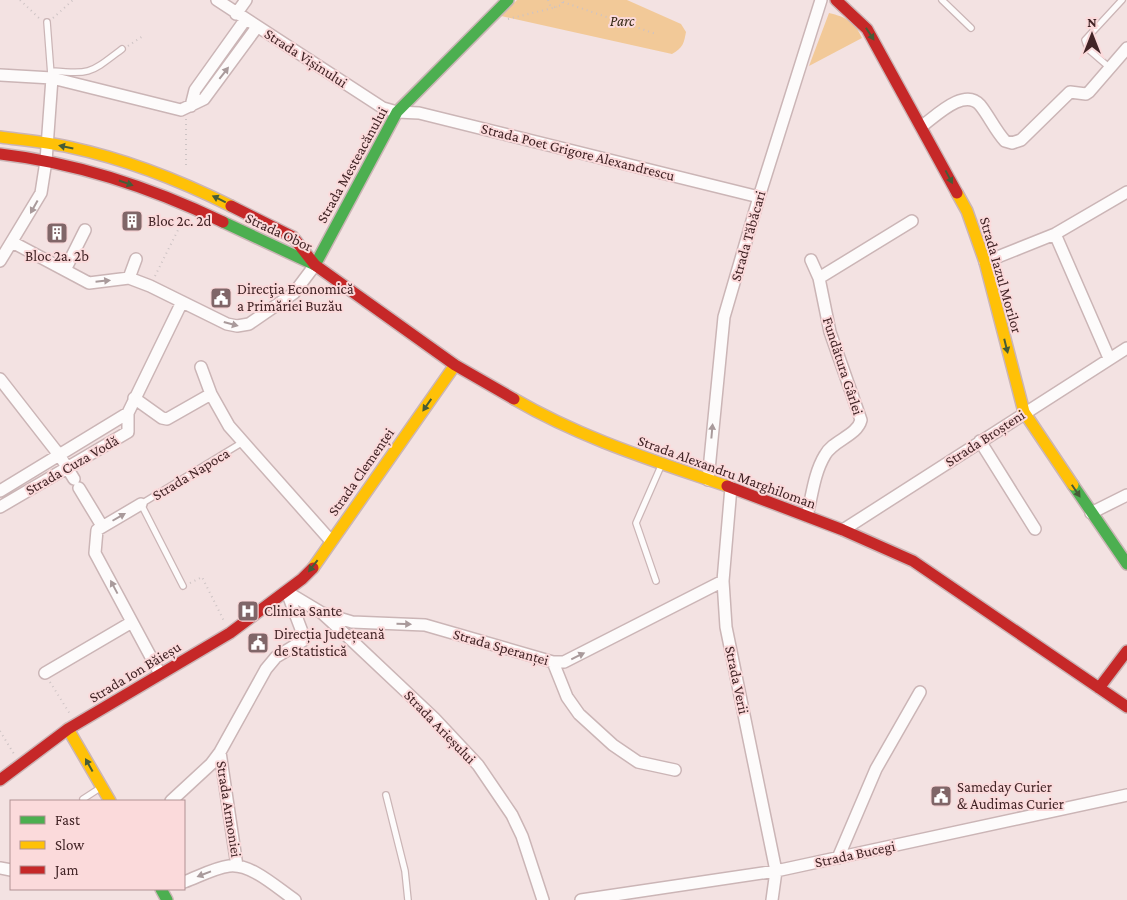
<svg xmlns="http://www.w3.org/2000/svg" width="1127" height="900" viewBox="0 0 1127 900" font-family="'Crimson Pro',serif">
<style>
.green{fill:#f2c998}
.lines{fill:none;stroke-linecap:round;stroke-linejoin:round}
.lane-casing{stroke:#cbb5b6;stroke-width:8}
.street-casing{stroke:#cbb5b6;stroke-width:14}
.fast-casing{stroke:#cbb5b6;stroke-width:14}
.slow-casing{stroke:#cbb5b6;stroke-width:14}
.jam-casing{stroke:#cbb5b6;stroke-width:14}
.path{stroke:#cdc3c4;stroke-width:2;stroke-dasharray:1 4;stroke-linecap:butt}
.lane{stroke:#fdfbfb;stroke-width:5.5}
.street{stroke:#fdfbfb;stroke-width:11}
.fast{stroke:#4caf50;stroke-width:11}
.slow{stroke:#ffc107;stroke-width:11}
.jam{stroke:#c62828;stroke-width:11}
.oneway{fill:#465c37}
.oneway2{fill:#a99a9b}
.labels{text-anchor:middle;stroke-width:4;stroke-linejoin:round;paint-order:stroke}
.park-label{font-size:15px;font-style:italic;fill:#342714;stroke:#fbdadb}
.street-label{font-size:15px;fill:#422426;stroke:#fbdadb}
.poi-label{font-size:15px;fill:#422426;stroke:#fbdadb;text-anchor:start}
</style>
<rect width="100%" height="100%" fill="#f3e2e2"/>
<path class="green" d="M517,0H627L681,24L686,32C684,43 683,48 672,54L501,16Z
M829,13C846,17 855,22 862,38L809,66Z"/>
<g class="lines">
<g class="lane-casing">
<path id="lane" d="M942,0L971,28
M47,22L51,75
M1110,68L1088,49L1085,40L1122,0
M51,71C92,74 89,74 122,49
M656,581L636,523L661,466
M183,586L141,504L243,442
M386,795L405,871L408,900
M83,799L100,788"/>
</g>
<g class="street-casing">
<path id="street" d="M217,0L383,108L397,112L419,113L759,197
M236,14L246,0
M0,75L52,78L181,110L204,99L257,27
M191,106L195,90L245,20
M922,126C935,117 964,87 980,105C989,116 995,130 1005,141L1012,143L1021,140L1070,92L1086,94L1089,92L1127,48
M1055,234L1109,358
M12,242L89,283L129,278L150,286L227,324L237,326L249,324L294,293L315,265
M0,261L41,193L46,161L52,78
M985,262L1055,234L1127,192
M65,270L85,230
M129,278L136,259
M819,278L912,221
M201,367L211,394L229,426L331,541
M0,379L60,456L74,479
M134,398L162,418L167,419L211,394
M980,441L1035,529
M708,480L724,317L759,197L821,0
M731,487L723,581L726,627L776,871L772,900
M79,488L102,526
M0,491L128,413L182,302
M141,504L97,530L95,553L160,674
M0,507L128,432V413
M1091,513L1127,495
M807,516C812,496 814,473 825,455C833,440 857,436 861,420L830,332L819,278L811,260
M843,530L1127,348
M287,592L322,613L346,635L434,718L478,765L512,815L522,836L543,900
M322,613L352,622L425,625L553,662H564L723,581
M553,662L567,697L579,714L613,745L638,762L675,770
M45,673L132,622
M220,752L237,866
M171,801L211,764L220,752L266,669L276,657L304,640V637L287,592
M838,858L876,769L920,692
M0,868L11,870
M184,882C198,877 214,868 229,866C251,863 277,888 295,900
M581,900L776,871L1127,795"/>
</g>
<g class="fast-casing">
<path id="fast" d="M223,222L315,265
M315,265L397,112L508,0
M1073,485L1127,564
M161,889L167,900"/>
</g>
<g class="slow-casing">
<path id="slow" d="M0,137C23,140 46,142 69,147C125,159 179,180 231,206
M957,193L967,211L985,262L1024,412L1073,485
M514,399C583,439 652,460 727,486
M313,568L455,365
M68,729L110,801"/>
</g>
<g class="jam-casing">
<path id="jam" d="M836,0L867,29L957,193
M0,154C78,163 152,188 223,222
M231,206L293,237L315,265L455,365L514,399
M727,486L843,530L913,561L1127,707
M1099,688L1127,651
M0,780L68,729L230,633L302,579L313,568"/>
</g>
<path class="path" d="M20,0L40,19
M548,0L550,5L555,7L562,5L563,0
M563,2L656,34
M53,18L73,0
M508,19L557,7
M128,46L143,36
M186,119V169
M155,276L184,218
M190,583L202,577L224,621
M50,682L70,714
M0,731L14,754"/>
<use href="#lane" class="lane"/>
<use href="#street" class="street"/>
<use href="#fast" class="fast"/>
<use href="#slow" class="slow"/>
<use href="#jam" class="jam"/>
</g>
<defs><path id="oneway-solid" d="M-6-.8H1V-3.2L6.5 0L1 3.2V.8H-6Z" transform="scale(1.25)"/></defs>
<g class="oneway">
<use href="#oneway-solid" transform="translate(870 34) rotate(57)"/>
<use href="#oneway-solid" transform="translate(66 147) rotate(-168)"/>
<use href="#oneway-solid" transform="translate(949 177) rotate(62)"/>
<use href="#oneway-solid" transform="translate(126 183) rotate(19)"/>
<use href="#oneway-solid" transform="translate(219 199) rotate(-154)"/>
<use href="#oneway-solid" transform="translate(1006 346) rotate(76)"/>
<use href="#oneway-solid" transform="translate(427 405) rotate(125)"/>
<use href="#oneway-solid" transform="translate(1076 491) rotate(56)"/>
<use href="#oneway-solid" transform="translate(313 566) rotate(128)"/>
<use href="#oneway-solid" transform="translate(89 765) rotate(-119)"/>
</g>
<g class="oneway2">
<use href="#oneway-solid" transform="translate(224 73) rotate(-52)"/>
<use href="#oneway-solid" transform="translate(34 207) rotate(119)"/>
<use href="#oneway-solid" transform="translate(103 281) rotate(-6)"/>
<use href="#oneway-solid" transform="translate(231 324) rotate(15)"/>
<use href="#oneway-solid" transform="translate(712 431) rotate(-85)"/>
<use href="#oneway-solid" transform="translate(119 517) rotate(-30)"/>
<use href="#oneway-solid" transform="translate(114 587) rotate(-118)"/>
<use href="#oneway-solid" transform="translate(404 624) rotate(1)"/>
<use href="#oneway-solid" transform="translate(578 656) rotate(-26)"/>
<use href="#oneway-solid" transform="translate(204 874) rotate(159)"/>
</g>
<defs>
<g id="building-square" transform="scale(1.125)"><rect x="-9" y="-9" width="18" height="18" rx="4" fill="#806668" stroke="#fbdadb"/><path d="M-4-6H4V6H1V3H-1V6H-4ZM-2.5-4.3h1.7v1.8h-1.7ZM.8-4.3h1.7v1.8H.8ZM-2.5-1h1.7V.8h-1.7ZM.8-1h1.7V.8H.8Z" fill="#fff"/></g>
<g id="civic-square" transform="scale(1.125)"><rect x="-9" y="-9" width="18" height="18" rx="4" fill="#806668" stroke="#fbdadb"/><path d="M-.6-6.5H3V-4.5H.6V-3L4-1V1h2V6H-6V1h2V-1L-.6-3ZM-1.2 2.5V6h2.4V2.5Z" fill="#fff"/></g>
<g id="hospital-square" transform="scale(1.125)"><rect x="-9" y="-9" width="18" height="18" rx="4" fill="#806668" stroke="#fbdadb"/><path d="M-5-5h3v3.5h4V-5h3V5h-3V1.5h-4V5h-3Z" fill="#fff"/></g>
</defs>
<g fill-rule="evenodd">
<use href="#building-square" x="132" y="221"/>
<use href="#building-square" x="57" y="233"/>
<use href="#civic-square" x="221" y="298"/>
<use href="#hospital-square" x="248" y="611"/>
<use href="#civic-square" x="258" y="643"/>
<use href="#civic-square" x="941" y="796"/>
</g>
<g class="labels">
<g class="park-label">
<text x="622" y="26">Parc</text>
</g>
<g class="street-label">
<text transform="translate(306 58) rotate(33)" y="5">Strada Vișinului</text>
<text transform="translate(578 152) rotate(14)" y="5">Strada Poet Grigore Alexandrescu</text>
<text transform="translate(352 165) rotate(-61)" y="5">Strada Mesteacănului</text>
<text transform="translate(279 232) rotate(25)" y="5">Strada Obor</text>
<text transform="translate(748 236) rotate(-74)" y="5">Strada Tăbăcari</text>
<text transform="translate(1001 275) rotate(74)" y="5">Strada Iazul Morilor</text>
<text transform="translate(843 366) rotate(72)" y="5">Fundătura Gârlei</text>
<text transform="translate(985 438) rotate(-33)" y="5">Strada Broșteni</text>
<text transform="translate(72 465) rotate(-30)" y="5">Strada Cuza Vodă</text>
<text transform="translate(361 472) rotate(-55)" y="5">Strada Clemenței</text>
<text transform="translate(727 472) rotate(20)" y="5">Strada Alexandru Marghiloman</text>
<text transform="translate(191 474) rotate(-31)" y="5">Strada Napoca</text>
<text transform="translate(501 647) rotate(16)" y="5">Strada Speranței</text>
<text transform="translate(135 672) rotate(-31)" y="5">Strada Ion Băieșu</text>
<text transform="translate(737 680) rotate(78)" y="5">Strada Verii</text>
<text transform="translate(440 727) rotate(46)" y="5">Strada Arieșului</text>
<text transform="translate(229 809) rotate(81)" y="5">Strada Armoniei</text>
<text transform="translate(855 854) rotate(-12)" y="5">Strada Bucegi</text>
</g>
<g class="poi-label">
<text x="148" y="226">Bloc 2c. 2d</text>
<text x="57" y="261" text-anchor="middle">Bloc 2a. 2b</text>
<text x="237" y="294">Direcţia Economică<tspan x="237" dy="17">a Primăriei Buzău</tspan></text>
<text x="264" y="616">Clinica Sante</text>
<text x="274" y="639">Direcția Județeană<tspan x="274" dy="17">de Statistică</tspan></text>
<text x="957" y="792">Sameday Curier<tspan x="957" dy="17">&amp; Audimas Curier</tspan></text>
</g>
</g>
<rect x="10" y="800" width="175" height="90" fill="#fbdadb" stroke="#b19193"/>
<rect x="20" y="816" width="25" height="8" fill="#4caf50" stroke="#b19193"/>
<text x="55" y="825" font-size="15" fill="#422426">Fast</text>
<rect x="20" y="841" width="25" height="8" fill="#ffc107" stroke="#b19193"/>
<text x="55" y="850" font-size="15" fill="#422426">Slow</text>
<rect x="20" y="866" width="25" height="8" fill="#c62828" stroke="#b19193"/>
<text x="55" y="875" font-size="15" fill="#422426">Jam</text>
<g transform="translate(1092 35)" stroke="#fbdadb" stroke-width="4" paint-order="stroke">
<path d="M0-4L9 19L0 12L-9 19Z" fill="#422426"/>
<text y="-8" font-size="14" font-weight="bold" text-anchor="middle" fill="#422426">N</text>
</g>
</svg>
